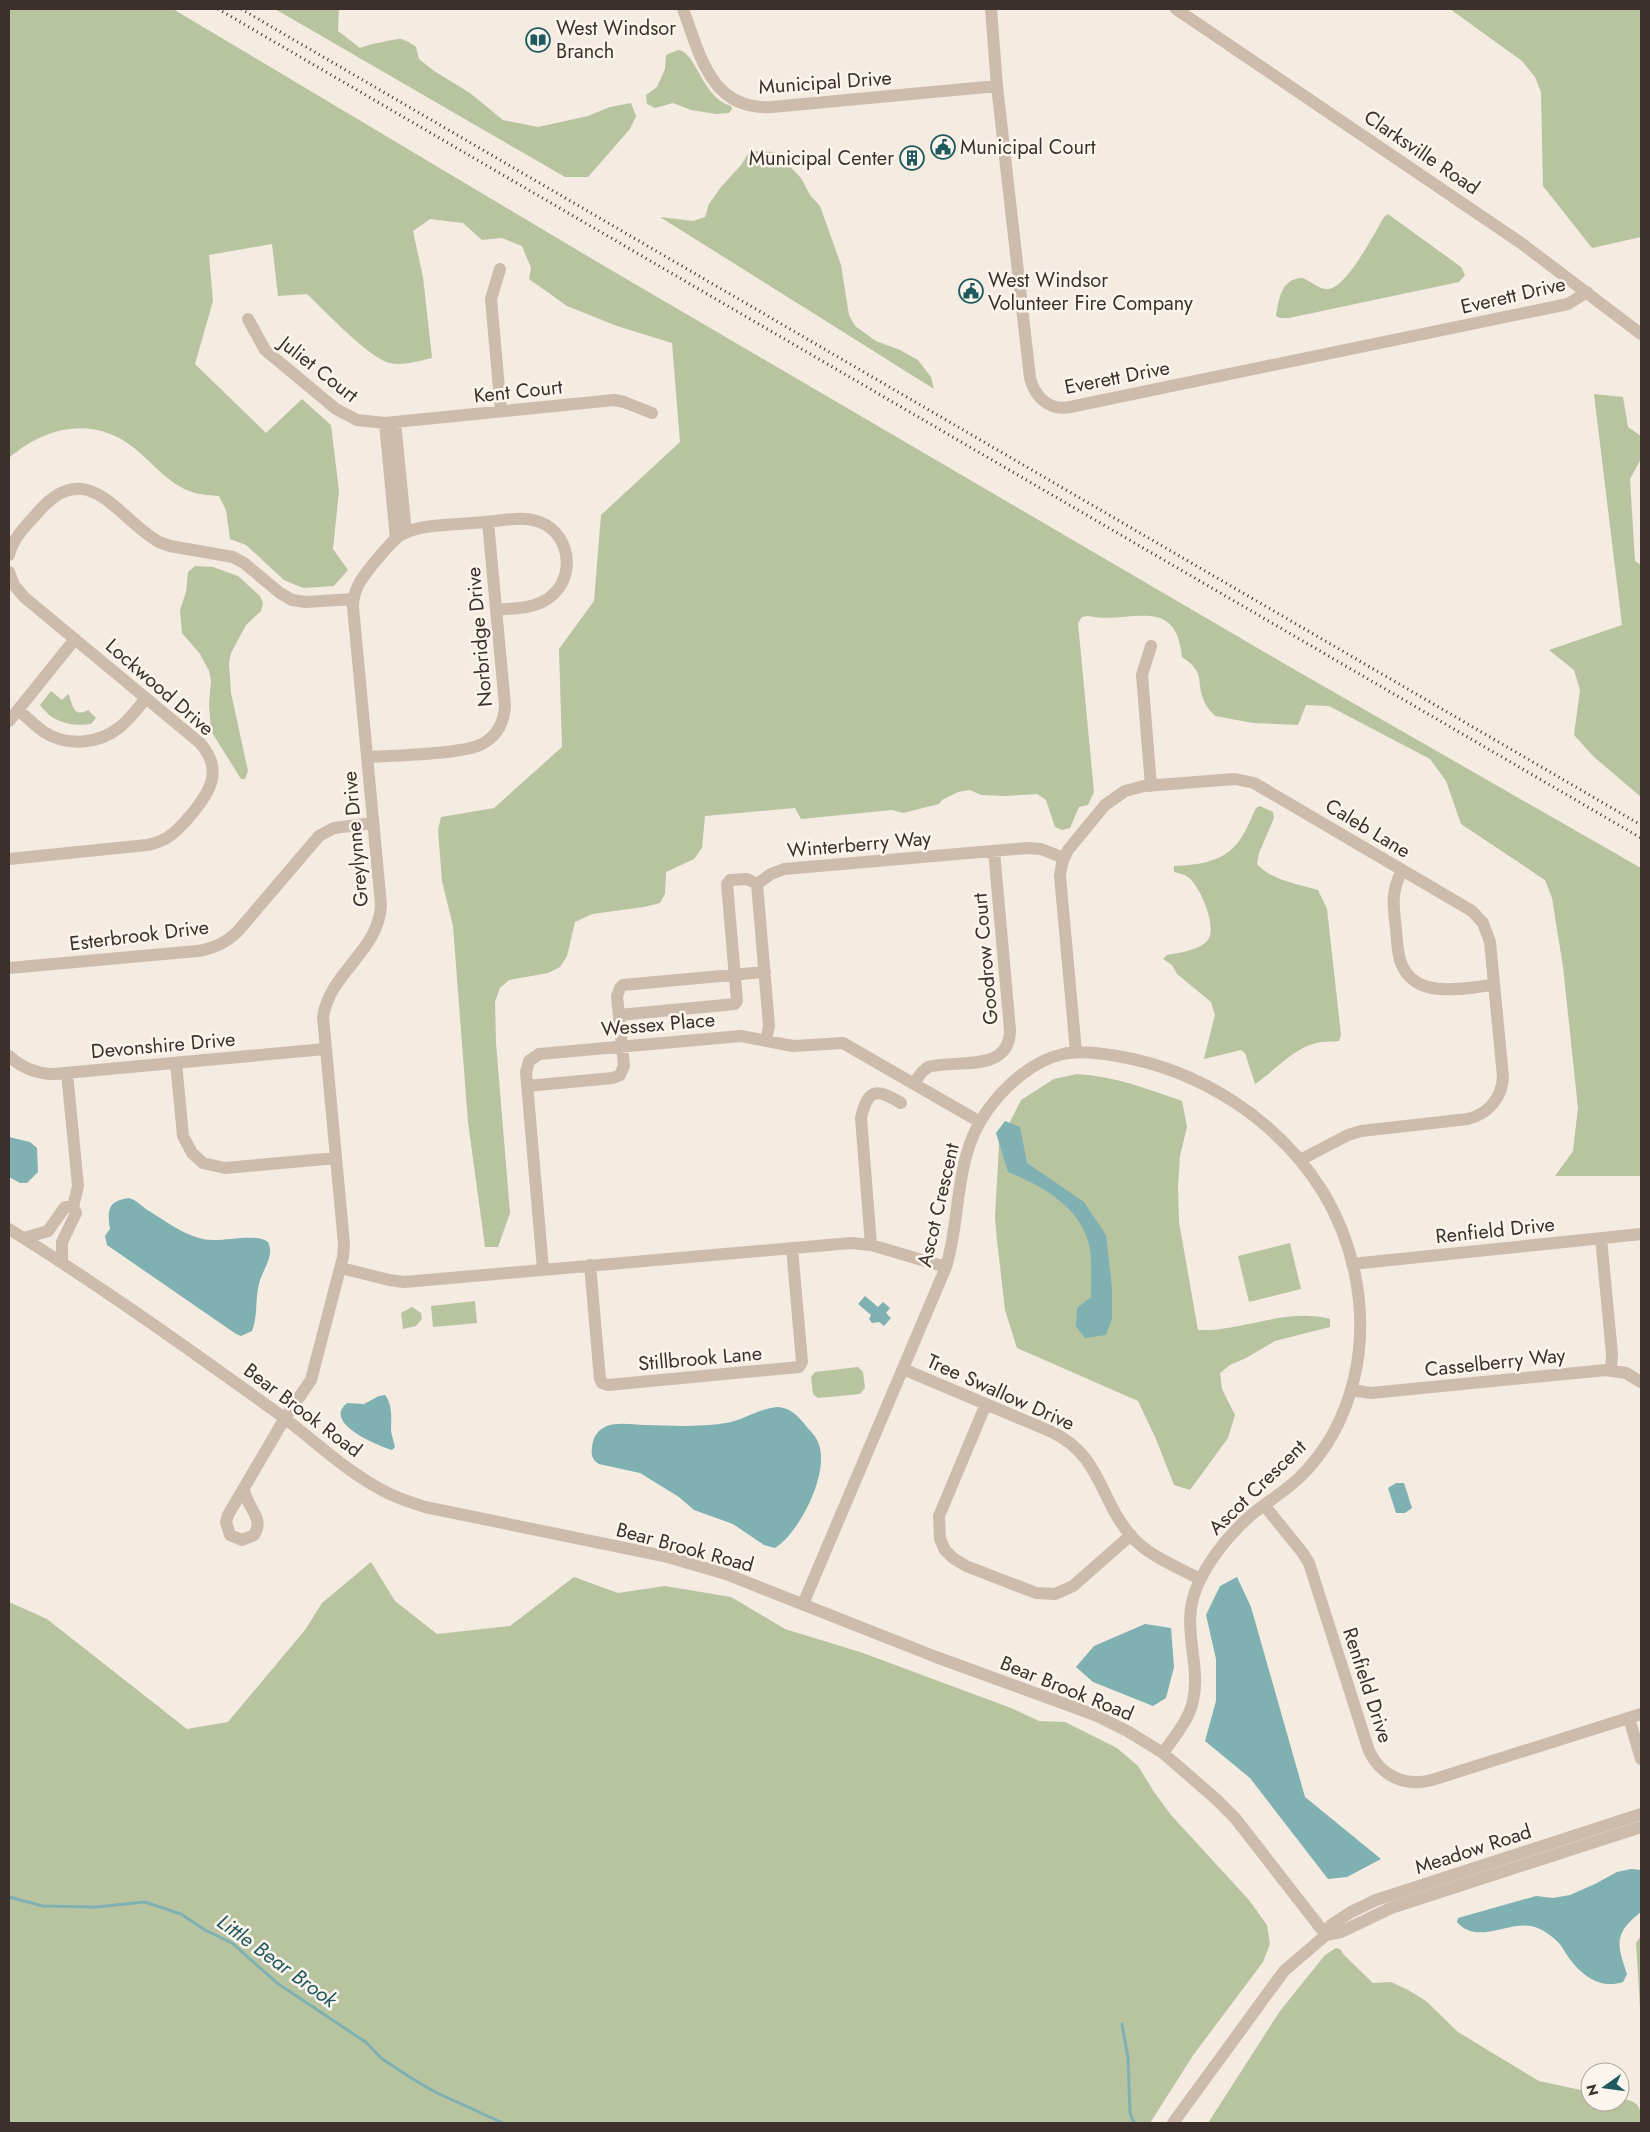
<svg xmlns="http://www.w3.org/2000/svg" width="1650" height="2132" viewBox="0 0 1650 2132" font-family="Jost,sans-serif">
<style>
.green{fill:#b8c4a0}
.water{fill:#7fb0b2}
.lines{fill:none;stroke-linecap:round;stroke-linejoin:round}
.stream{stroke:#7fb0b2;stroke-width:3}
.minor{stroke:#cdbbac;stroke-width:12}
.rail{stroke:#3b302b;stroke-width:3;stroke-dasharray:1 4;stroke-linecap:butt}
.labels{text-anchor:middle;stroke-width:5;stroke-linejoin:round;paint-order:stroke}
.poi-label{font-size:20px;fill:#3b302b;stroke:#fbf5ee;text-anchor:start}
.street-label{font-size:20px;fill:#3b302b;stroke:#fbf5ee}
.water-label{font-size:21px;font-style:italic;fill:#1f5a5e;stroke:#fbf5ee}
</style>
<rect width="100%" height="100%" fill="#f4ebe1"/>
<path class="green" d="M9,9H173L594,260L1290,667L1641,868V1176H1555L1573,1151L1578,1108L1563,967L1552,898L1545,880L1461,824L1446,781L1430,759L1329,706L1306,705L1298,725L1253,723L1215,716C1212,712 1207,708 1205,703C1195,683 1207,673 1182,657C1176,593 1129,625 1088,616L1082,617L1078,623L1094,792L1088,805L1079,807L1070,828L1062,830L1055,827L1046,800L1037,794L1004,796L981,795L970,790L958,792L942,800L939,804L903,813L892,810L801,819L795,808L705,816L702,848L694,859L666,872L665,894L660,903L644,907L592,914L575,922L567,956L560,967L548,973L509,980L500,988L495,1002L496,1043L510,1213L498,1247H485L468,1122L453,926L442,881L438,830L441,817L494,808L562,747L559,649L594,601L601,515L680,442L672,343L617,326L567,306L529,279L531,268L522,246L502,238L482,240L463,223L430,219L413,231L423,277L432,358C418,361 404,366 390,363C370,359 324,310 307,294L278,296L272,244L209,255L213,301L195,364L266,433L302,399L331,425L339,491L333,549L348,570L334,586L303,588L284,580L246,545L230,539L226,510L219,496C210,495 200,495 192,492C171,485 156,467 140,453C99,415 48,424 9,458Z
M275,9H339L338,31L360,48C367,45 394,39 401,39C406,40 412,44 416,47L419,59L434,71L470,93L503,120L538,127L588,116L610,107L631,103L636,116L630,129L588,177H565Z
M1450,9H1641V237L1592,248L1543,186L1541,92L1535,77L1522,61Z
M678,50C697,52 701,97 731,106L732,109L729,113L716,114L691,110L673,103L655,108L647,104L646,95L657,87L665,69L666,55Z
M754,151L774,152L779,155L801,178L810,195L820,206L841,265L849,315L855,326L876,341L900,350L918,360L931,377L934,389L660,217L693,221L705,217L709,204L721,187L741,165L748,154Z
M1388,214L1461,267L1465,275L1459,282L1289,318H1280L1276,316C1279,299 1281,278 1303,278C1310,281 1320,290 1328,289C1346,289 1375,232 1384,217Z
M1594,394L1623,397L1628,427L1641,436V459L1630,479L1635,561L1641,565V797L1594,757L1574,735L1580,690L1574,670L1549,650L1622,625Z
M195,566L213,567L238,576L260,596L263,603L261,611L246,625L231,653L229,663L231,693L248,771L245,779H241L211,731L209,704L211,680L209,671L200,654L182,633L180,610L186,592L188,572Z
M51,691L62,700L68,694C73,702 72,719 88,710L96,718L91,724C71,727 52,722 40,705Z
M1260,806L1273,812L1274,818L1259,853L1257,864C1271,880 1298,884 1318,890L1327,909L1341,1035L1339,1041C1332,1042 1323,1041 1316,1043C1292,1049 1275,1071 1255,1084L1245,1053L1241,1050L1204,1059L1215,1015L1211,1002L1177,974L1172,965L1163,959L1167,955C1178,953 1203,950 1209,938C1216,924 1200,886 1188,877C1184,874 1178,873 1174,872V866C1196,865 1219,863 1235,846C1244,837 1250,820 1256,808Z
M1077,1074C1114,1076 1148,1089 1182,1101L1187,1127L1180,1156L1178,1186L1179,1222L1198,1330C1242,1332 1286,1307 1330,1319V1327L1275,1341L1246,1358L1230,1365L1220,1373L1222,1389L1235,1415L1228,1438L1190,1490L1174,1485L1156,1439L1138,1401L1017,1348L1005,1310L997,1240L995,1218L999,1144L1021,1100L1054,1079Z
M1290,1243L1301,1289L1249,1302L1238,1256Z
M475,1301L477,1323L433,1327L431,1306Z
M412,1307L421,1313L422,1319L416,1326L403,1329L401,1313Z
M858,1367L863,1372L865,1388L860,1394L818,1398L813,1394L811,1377L815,1372Z
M371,1562L395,1601L437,1634L510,1626L574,1577L618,1593L665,1586L731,1597L785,1629L863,1653L1011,1708L1039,1721L1065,1722L1117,1748L1138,1766L1154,1792L1171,1815L1249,1900L1267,1925L1270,1944L1263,1962L1194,2054L1150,2123H9V1602L47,1619L187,1729L228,1722L305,1630L322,1603Z
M1641,1935V2024L1636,1943Z
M1336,1948L1340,1949L1344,1955L1373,1983L1391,1982L1408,1990L1426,2001L1458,2032L1539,2081L1590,2092V2102H1620V2098C1638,2102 1641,2104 1641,2123H1208L1280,2011L1325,1955Z"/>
<path class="water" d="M1005,1121L1020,1127L1027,1163L1084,1202L1106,1235L1112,1288V1319L1106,1335L1085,1338L1076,1326L1077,1308L1091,1297C1091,1282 1092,1265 1090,1250C1085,1210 1042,1185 1008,1172L996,1133Z
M9,1137L30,1142L37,1148L38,1172L27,1183H20L9,1177Z
M129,1198C138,1201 141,1206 149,1211C166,1221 183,1235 203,1239C221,1243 255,1232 268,1242C275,1257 262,1270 259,1284C255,1299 258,1316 252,1331L241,1336L236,1334L107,1245L105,1236L110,1229C107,1210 108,1201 129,1198Z
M865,1296L878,1307L883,1302L890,1308L886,1313L891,1318L884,1326L879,1322L872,1323L869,1319L871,1315L858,1304Z
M385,1395C393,1405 391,1419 391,1431C392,1437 394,1442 395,1447L392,1450C377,1445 322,1423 347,1403L364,1404L379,1396Z
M778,1407C791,1408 798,1416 806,1426C811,1432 817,1437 819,1445C829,1474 800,1532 775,1548L764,1545L733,1524L694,1510L679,1497L640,1473L599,1464C592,1460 591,1455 592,1447C593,1439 596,1432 603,1428C615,1421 632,1425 645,1425C672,1426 700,1427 726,1423C744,1420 760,1408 778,1407Z
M1396,1483H1404L1412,1508L1405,1513H1396L1388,1488Z
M1237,1577L1251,1607L1305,1797L1381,1859L1347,1877L1328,1879L1250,1778L1205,1741L1216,1701V1659L1206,1615L1220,1586Z
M1145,1624L1171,1628L1174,1667L1166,1698L1153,1706L1093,1682L1076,1667L1094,1646Z
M1631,1869L1641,1870V1912C1613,1934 1617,1944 1627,1974L1623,1982C1599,1990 1580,1974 1567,1955C1564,1951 1562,1946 1558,1942C1553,1937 1546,1932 1540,1929C1514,1915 1479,1948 1457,1922L1458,1918L1536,1896L1553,1898L1570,1895L1595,1884L1617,1872Z"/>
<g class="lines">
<path class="stream" d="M9,1897L43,1906L96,1907L145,1902L181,1914L205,1930L232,1943L277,1983L367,2043L381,2058L408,2076L435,2092L503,2123
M1122,2024L1128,2058L1130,2113L1134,2123"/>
<path class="minor" d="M683,9C700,55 711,111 772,107L997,86
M991,9L997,86L1030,378C1035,397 1049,411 1070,407L1568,304L1587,292
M1176,9L1521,243L1641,334
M500,269L491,299L501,411
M248,319L265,350L336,409L357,420L385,423L614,400L624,402L652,413
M395,422L406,533
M385,423L396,539
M9,555C13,537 28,524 39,511C88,455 118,519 159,542L170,546L233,557L244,563L280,593L292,600L306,602L353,599
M9,572L14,585L24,597L200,743C224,770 210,792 191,815C178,830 167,842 147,845L9,859
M1151,646L1142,675L1151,786
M18,710C27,717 35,726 44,732C68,747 99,744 120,727C130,719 138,708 146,698
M9,721L75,639
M367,757C391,756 465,754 482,744C497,736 504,722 505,706L488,522
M1402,870C1391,892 1393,905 1396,929C1397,939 1397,950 1400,960C1413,1001 1461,988 1494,985
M9,968L197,951C213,949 227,942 238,931L319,836L334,828L373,823
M619,1015L735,1004L737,1001L727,884L730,880L747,879L757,884
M766,1040L769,1026L757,884L771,874L784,869L1027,848L1041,849L1064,858
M1076,1052L1060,876L1062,863L1068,850L1105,805L1125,791L1144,786L1235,779L1254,783L1472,911L1483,923L1490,942L1503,1077C1502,1098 1488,1114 1468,1119L1361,1131L1348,1135L1300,1160
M9,1056C22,1068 37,1074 54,1074L325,1049
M176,1063L183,1136L192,1153L203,1163L225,1168L336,1158
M914,1083L922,1072L928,1067C955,1059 1010,1074 1010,1030L994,851
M527,1086L613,1078L620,1075L624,1066L617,996L620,988L623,985L765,972
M9,1229C99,1285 186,1347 272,1409C309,1435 342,1469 382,1490C396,1498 410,1502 425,1507L664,1556L726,1574L936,1657L1095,1715L1129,1732L1163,1753L1216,1799L1235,1818L1326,1935
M24,1238L48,1231L65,1207H73
M1601,1238L1612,1354L1611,1370
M871,1245L861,1118C868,1087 878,1089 901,1103
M62,1263V1242L76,1213L73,1207L78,1186L67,1073
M1352,1264L1641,1234
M590,1265L600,1379L602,1383L608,1385L799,1367L802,1362L792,1248
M341,1268L389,1280L404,1282L851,1243L871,1245L946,1267
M543,1269L526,1072L529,1061L539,1054L741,1036L793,1046L843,1043L980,1122
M903,1369L1052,1432C1102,1456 1099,1500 1132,1537C1149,1556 1177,1567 1200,1579
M1351,1390L1371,1393L1606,1370L1626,1373L1641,1382
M986,1404L939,1516L940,1539L945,1550L953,1558L966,1566L1036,1593L1055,1594L1073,1586L1131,1535
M244,1490C248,1510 265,1518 254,1535L242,1540L230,1535L226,1522L228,1515L285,1418L311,1380L343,1257L344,1244L323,1017C330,972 379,951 381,905L353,607C353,589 362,578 373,564C381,555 389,544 399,536C418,523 460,525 484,522C502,521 523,515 540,522C574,536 576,584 544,601C530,609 512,608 496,610
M1264,1505L1302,1552L1309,1563L1369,1751C1381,1776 1405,1787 1432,1780L1641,1714
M803,1604L946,1267C962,1215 953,1158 987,1111C1005,1086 1032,1061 1063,1054C1080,1050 1100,1053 1117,1056C1201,1070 1278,1120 1323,1192C1356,1247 1369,1316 1354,1379C1345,1416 1327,1451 1299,1478C1284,1492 1267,1502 1251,1515C1231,1533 1211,1557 1199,1582C1178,1625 1202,1661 1193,1701C1189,1720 1174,1737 1163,1753
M1629,1718L1641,1759
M1326,1935L1341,1932L1391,1908L1641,1827
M1173,2123L1284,1971L1326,1935L1331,1925L1351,1912L1376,1900L1641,1814"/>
<path class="rail" d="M218,9L1641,838
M241,9L1641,825"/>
</g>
<defs>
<g id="library-ring" transform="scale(1.25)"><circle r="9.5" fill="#fbf5ee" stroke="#1f5a5e" stroke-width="1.5"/><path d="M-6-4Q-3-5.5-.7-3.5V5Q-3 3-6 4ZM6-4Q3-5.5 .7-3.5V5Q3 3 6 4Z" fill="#1f5a5e"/></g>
<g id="civic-ring" transform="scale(1.25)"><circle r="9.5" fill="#fbf5ee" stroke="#1f5a5e" stroke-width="1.5"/><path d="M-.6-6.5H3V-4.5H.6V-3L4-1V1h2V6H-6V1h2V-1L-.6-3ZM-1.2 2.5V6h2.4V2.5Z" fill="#1f5a5e"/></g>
<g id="building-ring" transform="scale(1.25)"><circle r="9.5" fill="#fbf5ee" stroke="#1f5a5e" stroke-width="1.5"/><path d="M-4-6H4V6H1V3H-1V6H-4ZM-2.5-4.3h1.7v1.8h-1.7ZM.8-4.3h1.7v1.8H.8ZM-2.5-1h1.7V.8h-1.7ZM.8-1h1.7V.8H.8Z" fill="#1f5a5e"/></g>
</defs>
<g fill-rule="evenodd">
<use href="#library-ring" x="538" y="40"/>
<use href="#civic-ring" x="943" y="147"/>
<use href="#building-ring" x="912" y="158"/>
<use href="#civic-ring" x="971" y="291"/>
</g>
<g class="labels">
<g class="poi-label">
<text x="556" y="35">West Windsor<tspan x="556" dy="23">Branch</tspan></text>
<text x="960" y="154">Municipal Court</text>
<text x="894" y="165" text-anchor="end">Municipal Center</text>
<text x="988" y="287">West Windsor<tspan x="988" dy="23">Volunteer Fire Company</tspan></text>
</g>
<g class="street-label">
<text transform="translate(825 82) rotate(-4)" y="7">Municipal Drive</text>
<text transform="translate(1422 152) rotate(34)" y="7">Clarksville Road</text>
<text transform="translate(1513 295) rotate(-13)" y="7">Everett Drive</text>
<text transform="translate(319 369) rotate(38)" y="7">Juliet Court</text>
<text transform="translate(1117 377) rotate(-11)" y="7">Everett Drive</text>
<text transform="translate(518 391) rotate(-6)" y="7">Kent Court</text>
<text transform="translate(479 637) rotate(-95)" y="7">Norbridge Drive</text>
<text transform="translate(160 687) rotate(41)" y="7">Lockwood Drive</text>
<text transform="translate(1368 828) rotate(31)" y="7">Caleb Lane</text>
<text transform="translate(355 839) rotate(-95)" y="7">Greylynne Drive</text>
<text transform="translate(859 844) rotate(-5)" y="7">Winterberry Way</text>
<text transform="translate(139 935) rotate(-7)" y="7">Esterbrook Drive</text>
<text transform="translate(985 959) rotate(-95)" y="7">Goodrow Court</text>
<text transform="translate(658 1024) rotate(-5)" y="7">Wessex Place</text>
<text transform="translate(163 1045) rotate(-5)" y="7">Devonshire Drive</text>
<text transform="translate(938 1205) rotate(-77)" y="7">Ascot Crescent</text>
<text transform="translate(1495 1230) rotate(-6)" y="7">Renfield Drive</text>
<text transform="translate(700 1358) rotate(-5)" y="7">Stillbrook Lane</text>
<text transform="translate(1495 1362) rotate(-6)" y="7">Casselberry Way</text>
<text transform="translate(1001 1392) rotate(24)" y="7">Tree Swallow Drive</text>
<text transform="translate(303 1410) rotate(37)" y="7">Bear Brook Road</text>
<text transform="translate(1257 1487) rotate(-44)" y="7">Ascot Crescent</text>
<text transform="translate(685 1547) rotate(15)" y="7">Bear Brook Road</text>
<text transform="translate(1368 1685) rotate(72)" y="7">Renfield Drive</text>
<text transform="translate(1067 1688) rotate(22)" y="7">Bear Brook Road</text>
<text transform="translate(1473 1849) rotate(-18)" y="7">Meadow Road</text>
</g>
<g class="water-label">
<text transform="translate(277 1961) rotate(36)" y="7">Little Bear Brook</text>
</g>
</g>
<rect width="1650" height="2132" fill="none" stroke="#3b302b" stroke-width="20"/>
<g transform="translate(1605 2087) rotate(256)"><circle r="24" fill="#fbf5ee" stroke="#aea6a0"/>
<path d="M0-4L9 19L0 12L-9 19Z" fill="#1f5a5e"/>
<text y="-8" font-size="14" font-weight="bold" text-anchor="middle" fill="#3b302b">N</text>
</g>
</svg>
